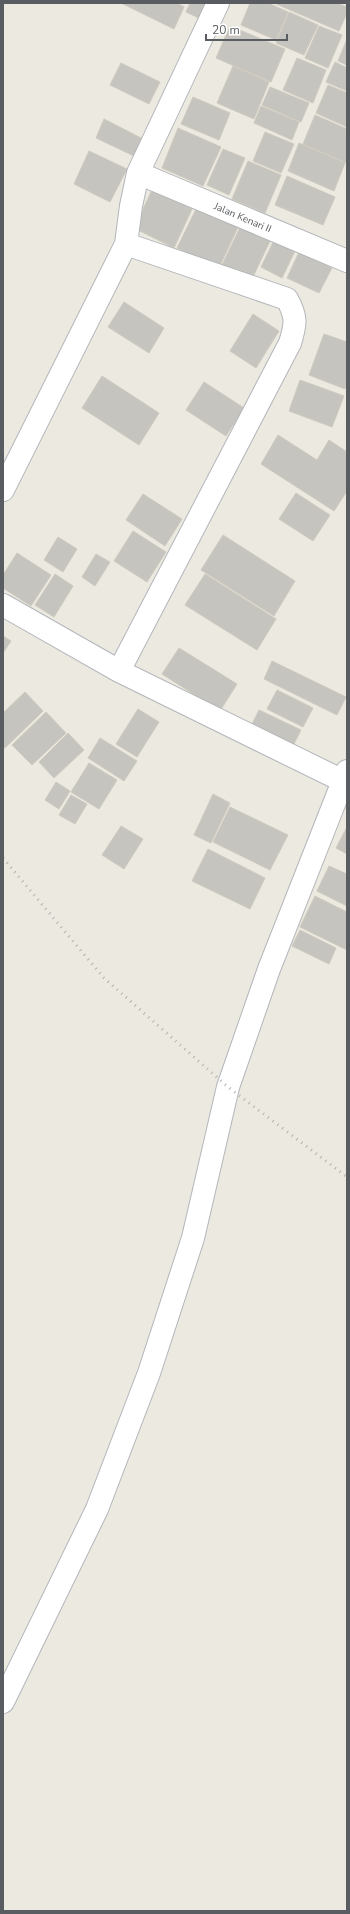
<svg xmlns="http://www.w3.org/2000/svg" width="350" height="1914" viewBox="0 0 350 1914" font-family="'Nunito Sans',sans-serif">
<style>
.building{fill:#c6c4be;stroke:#cfcabf}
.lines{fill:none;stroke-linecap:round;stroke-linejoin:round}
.minor-casing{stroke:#b3b6ba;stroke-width:24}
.minor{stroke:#fff;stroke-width:22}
.rail{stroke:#b1b2b2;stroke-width:3;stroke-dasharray:1 5;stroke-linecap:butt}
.labels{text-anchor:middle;stroke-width:3;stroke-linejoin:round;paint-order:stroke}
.street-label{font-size:10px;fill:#595c60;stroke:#fff}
</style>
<rect width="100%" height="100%" fill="#ebe9e0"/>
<path class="building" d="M121,3H177L184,7L174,29Z
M190,3H213L205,21L186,12Z
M250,3H268L288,12L276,40L241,25Z
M274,3H337L347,7V13L339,31Z
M289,12L318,25L304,55L276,43Z
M230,26L285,49L271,82L216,58Z
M319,26L342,35L328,68L305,58Z
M347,39V65L338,61Z
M297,58L326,70L313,103L283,90Z
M335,62L347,68V91L326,82Z
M121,63L160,82L149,104L110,85Z
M233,66L269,82L254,119L217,103Z
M328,85L347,93V127L316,113Z
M270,87L309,103L301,122L262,105Z
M193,97L230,113L219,140L181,124Z
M261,106L299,122L292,140L254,123Z
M315,115L347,129V163L303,144Z
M104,119L143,139L134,156L96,138Z
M178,128L221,147L203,186L162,168Z
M265,132L294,144L281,173L253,161Z
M299,143L345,163L334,191L288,171Z
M223,149L245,158L229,195L207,185Z
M89,151L127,169L110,202L74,184Z
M248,161L281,175L265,213L232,199Z
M287,176L335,197L323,225L275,205Z
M152,190L192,209L174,248L134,228Z
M198,205L239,225L219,268L177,248Z
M242,223L272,237L252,279L222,265Z
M276,236L297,247L282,278L261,267Z
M299,252L332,268L319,293L287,278Z
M124,302L164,328L149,353L108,327Z
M253,314L279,331L256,368L230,351Z
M324,334L347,342V384L345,389L309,375Z
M102,376L159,413L139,445L82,408Z
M300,380L344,396L332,427L289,411Z
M204,382L244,408L226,436L186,410Z
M278,435L317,460L329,440L347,452V491L334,511L261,464Z
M296,493L330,515L313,541L279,519Z
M143,494L182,519L165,546L126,520Z
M133,531L166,552L147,582L114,561Z
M223,535L295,581L274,616L201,570Z
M58,537L77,549L63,572L44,560Z
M17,553L51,575L31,606L3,588V575Z
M96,554L110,562L95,586L82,577Z
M55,574L73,586L54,617L35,605Z
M205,574L276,619L257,650L185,605Z
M3,636L11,641L3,653Z
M179,648L237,684L220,711L162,674Z
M272,661L346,697L337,715L264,679Z
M277,690L313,708L303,727L267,709Z
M25,692L43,711L5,748L3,746V713Z
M138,709L159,722L137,757L116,744Z
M259,710L301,730L291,750L249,730Z
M46,712L66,733L32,765L12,745Z
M68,733L84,750L54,778L39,762Z
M100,738L137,761L124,781L88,758Z
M89,763L117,780L99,809L71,792Z
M56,782L70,791L59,809L45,800Z
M213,794L230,803L211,843L194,835Z
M71,795L87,804L75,824L59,815Z
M230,807L288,835L270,870L213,842Z
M121,826L143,839L124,869L102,855Z
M347,827V854L336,848Z
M208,849L265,878L250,909L192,881Z
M329,866L347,874V906L317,891Z
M315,896L347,912V950L300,927Z
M300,930L336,948L329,964L292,946Z"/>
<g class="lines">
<g class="minor-casing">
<path id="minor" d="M138,173L347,261
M3,490L126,244L131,206L138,173L218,3
M3,605L119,671L343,781
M119,671L290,343C296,324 297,317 287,299L126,244
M3,1702L97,1509L149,1373L193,1238L228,1087L269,969L347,771"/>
</g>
<use href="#minor" class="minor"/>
<path class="rail" d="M3,858L104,978L228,1087L347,1177"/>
</g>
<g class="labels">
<g class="street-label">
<text transform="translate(243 217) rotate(23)" y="4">Jalan Kenari II</text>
</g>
</g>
<rect width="350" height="1914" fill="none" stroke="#595c60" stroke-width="8"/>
<path d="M206 34v6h81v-6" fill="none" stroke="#595c60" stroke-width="2"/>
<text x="212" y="34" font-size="12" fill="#595c60" stroke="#ffffff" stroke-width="3" paint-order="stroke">20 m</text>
</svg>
